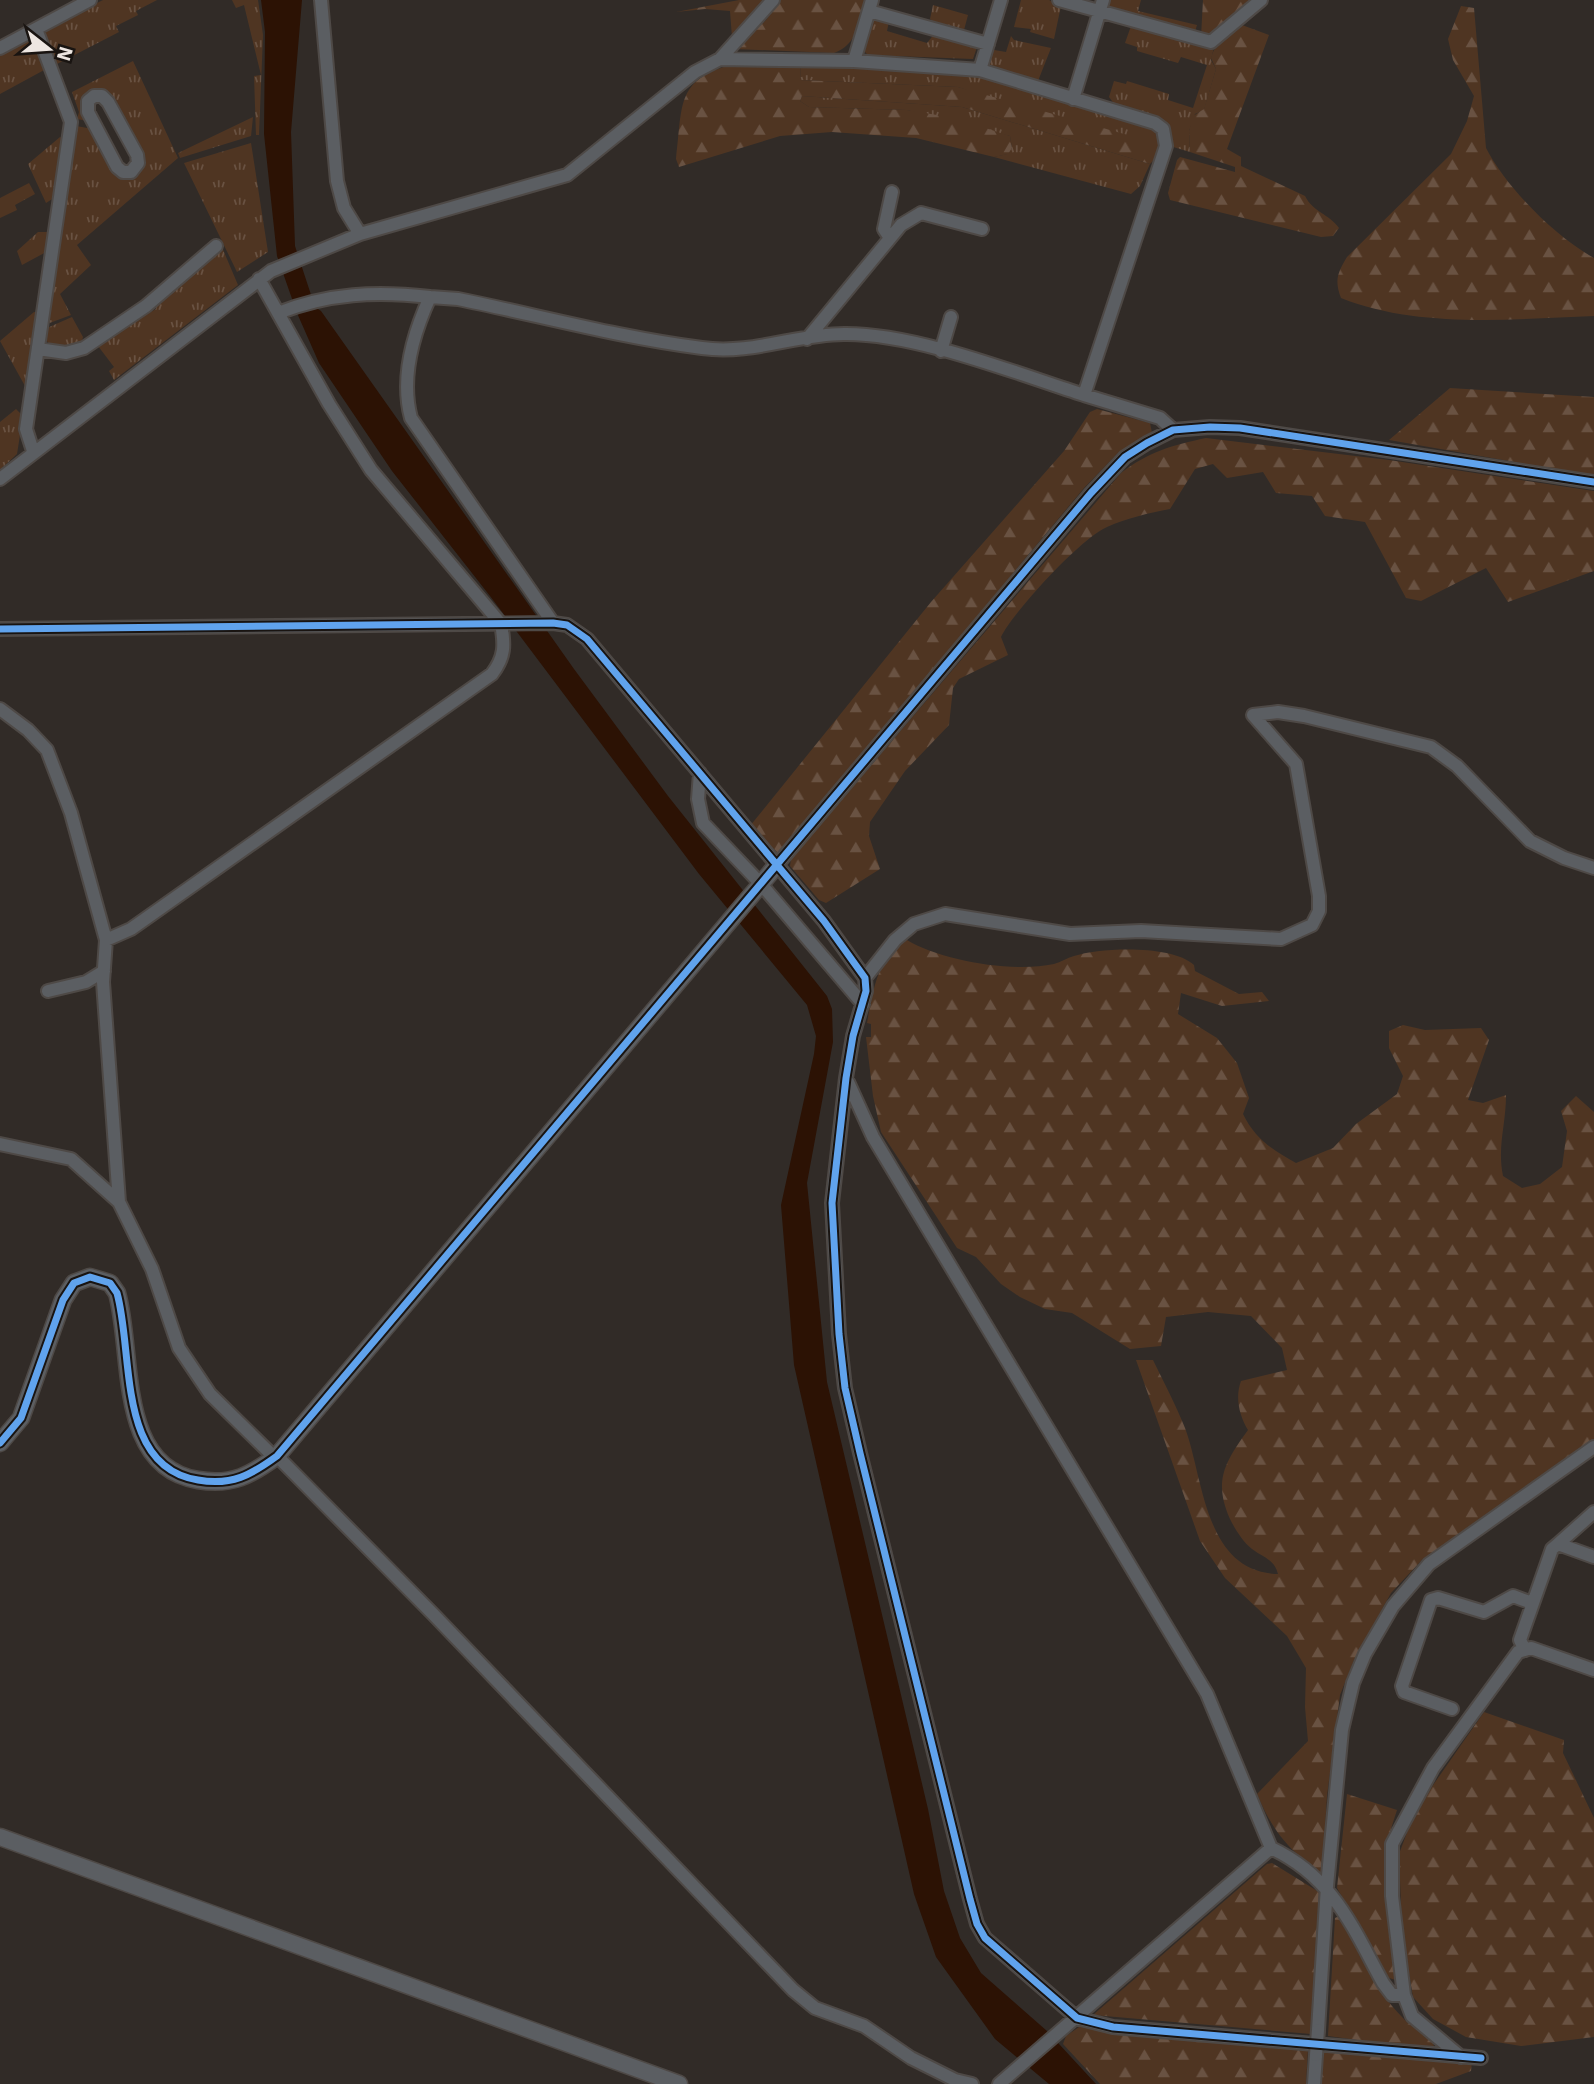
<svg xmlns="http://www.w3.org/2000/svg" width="1594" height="2084" viewBox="0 0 1594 2084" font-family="'IBM Plex Sans',sans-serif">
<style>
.grass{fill:url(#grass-tufts)}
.forest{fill:url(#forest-firs)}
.water{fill:#2c1204}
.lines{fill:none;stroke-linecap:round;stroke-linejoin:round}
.minor-casing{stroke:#4e4946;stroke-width:16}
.tertiary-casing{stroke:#4e4946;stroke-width:19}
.minor{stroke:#5b5e62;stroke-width:12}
.tertiary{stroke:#5b5e62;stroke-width:16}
.minor-bridge-casing{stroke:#4e4946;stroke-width:16;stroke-linecap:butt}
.minor-bridge{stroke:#5b5e62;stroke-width:12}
.cycleway-casing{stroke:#191411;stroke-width:11}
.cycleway{stroke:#60a3ed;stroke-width:7}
</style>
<defs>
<pattern id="grass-tufts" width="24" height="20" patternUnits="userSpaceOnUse" patternTransform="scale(1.75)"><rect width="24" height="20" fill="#4f3522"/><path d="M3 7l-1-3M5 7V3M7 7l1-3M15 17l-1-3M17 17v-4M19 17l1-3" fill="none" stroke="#695242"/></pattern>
<pattern id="forest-firs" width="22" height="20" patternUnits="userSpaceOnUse" patternTransform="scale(1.75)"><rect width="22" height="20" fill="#4f3522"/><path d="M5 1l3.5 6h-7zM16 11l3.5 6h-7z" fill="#695242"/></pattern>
</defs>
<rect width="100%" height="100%" fill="#312b27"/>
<path class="grass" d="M103,0H157L136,11L138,15L116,26L119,32L57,64L41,31Z
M232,0H258L263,35L259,135H256L254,76L261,75L244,5L236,8Z
M1021,0H1049L1061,6L1054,39L1030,32L1031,29L1014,27Z
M1105,0H1141L1138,11L1197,25L1194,35L1106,8Z
M933,5L968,15L964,30L934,23L930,19Z
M872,16L889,21L887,31L927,43L935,33L977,47L973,59L868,55L863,50Z
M1131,26L1214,47L1211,60L1216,69L1204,110L1195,114L1189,131L1190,152L1170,146L1167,127L1115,105L1109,97L1114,81L1126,84L1127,81L1169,94L1168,100L1193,108L1207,65L1181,57L1178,63L1137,51V47L1125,43Z
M1011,36L1014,40L1051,48L1038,81L988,67L994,50L1006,52Z
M26,39L32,41L46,69L0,94V53Z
M133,61L178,158L77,245L91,265L60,294L71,315L47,324L76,126L93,129L113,167H140L96,92L88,121L77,119L79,112L72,92Z
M801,64L960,70L1157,128L1161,140L1157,157L958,87L800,80Z
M802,96L962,107L1150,164L1140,186L1131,194L994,157L1007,154L1012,148L1010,136L907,110L809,107L800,101Z
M253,117L251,136L180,158L178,153Z
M60,137L65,140L57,196L46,203L28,164Z
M251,143L268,252L237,272L184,163Z
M29,183L35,194L15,205L17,210L0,218V198Z
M38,232H52L48,251L22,265L17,251Z
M221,245L238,285L114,380L109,371L114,367L98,346L100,341L156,309L155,305Z
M34,312H38L28,386H25L0,341Z
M72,317L83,337L81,344L71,349L51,346L46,340L47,328Z
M16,409L23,416L17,454L0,470V422Z"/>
<path class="forest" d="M739,0H767L732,37L730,11L705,9L676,12Z
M781,0H866C860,21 857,45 834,53L734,49L766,20Z
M1203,0H1254L1213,33L1201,37Z
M1461,6L1474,8L1486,148C1506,187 1555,237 1594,258V316C1512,319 1419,329 1341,298C1334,280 1338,272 1347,257L1451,154L1467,121L1474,96L1453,60L1448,39Z
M1242,25L1269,35L1227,149L1241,157V166L1305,196C1313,212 1329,214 1339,228L1333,236L1321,237L1170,200L1168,193L1177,160L1180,157L1235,172V167L1190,152L1189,131L1193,116L1204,109L1216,69L1211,58C1215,42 1228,31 1242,25Z
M738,63L801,64L800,80L958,87L1149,141L1157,157L1150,164L962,107L802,96L800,101L809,107L907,110L955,118L1010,136L1012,148L1008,154L994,157L916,138L832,132L780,136L679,167L676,159C683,103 675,78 738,63Z
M1450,388L1594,397V476L1389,440Z
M1097,409L1150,423L1152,433L1117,454L1084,488L779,854L750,826L931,602L1064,451L1090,412Z
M1206,438L1389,460L1594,491V571L1508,602L1486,568L1421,601L1406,598L1365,522L1325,516L1312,496L1276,493L1263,472L1227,478L1213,464L1195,469L1170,509C1149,513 1127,518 1107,527C1082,537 1013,612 1001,637L1008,655L959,679L953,688L949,725L905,771L870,822L869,836L880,869L826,903L819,900L790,866L791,859L1121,473C1148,452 1173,445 1206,438Z
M907,940C942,961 1013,973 1054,964C1061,962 1067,958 1074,956C1102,947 1173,945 1194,965L1195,971L1239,994L1262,992L1269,1001L1222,1006L1181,993L1178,1014L1217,1038L1237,1063L1249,1098L1243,1114C1255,1139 1273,1150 1296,1163L1333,1148L1356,1124L1397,1094L1403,1076L1389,1048V1031L1403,1025L1425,1030L1481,1028L1489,1040L1468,1100L1483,1103L1506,1095C1506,1125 1497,1146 1503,1176L1522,1188L1540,1184L1562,1167L1567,1131L1561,1111L1576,1096L1594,1112V1439L1422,1560L1391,1593L1354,1660L1340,1695L1327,1796L1322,1876C1288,1847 1275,1836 1257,1794L1308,1741L1305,1707L1306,1668L1287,1636L1225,1578L1200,1541L1136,1360H1153C1164,1383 1176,1405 1185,1428C1204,1479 1204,1572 1278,1574C1274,1559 1264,1558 1252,1549C1243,1542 1235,1529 1230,1519C1213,1481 1225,1462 1248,1430C1239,1415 1235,1397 1241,1381L1287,1370L1282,1348L1251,1316L1208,1312L1166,1317L1161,1346L1130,1349L1072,1313L1045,1309L1020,1297L1001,1284L976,1257L957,1248L881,1132L873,1096L866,1037H871V1024L867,1023C873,991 877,957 907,940Z
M1484,1712L1564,1740L1563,1753L1594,1818V2037L1521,2046L1466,2037L1433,2019L1413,1997L1402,1932L1399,1854L1415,1811Z
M1347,1794L1397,1810L1386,1844L1385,1861L1396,1980L1389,1978L1337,1888Z
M1272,1863L1319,1892L1311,2034L1093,2015L1267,1864Z
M1339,1916C1358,1951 1375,1990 1403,2018C1412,2028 1432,2035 1434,2046L1423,2049L1328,2036L1335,1918Z
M1082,2025L1308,2049L1306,2084H1100L1063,2044L1066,2036Z
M1324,2049L1472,2061L1471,2071L1436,2084H1320Z"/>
<path class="water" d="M261,0H302L291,132L295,246L315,307L321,311L574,669L668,796L827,996L832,1009L833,1042L807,1183L827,1382L928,1809L944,1891L960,1938L981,1973L1047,2031L1096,2084H1049L995,2039L936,1957L914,1894L794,1365L781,1205L814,1054L816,1036L807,1005L699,874L490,596L392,471L319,363L297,313L277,256L264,134L265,32Z"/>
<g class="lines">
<g class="minor-casing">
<path id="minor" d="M321,0L337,181L344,208L360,234L567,175L695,72L720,59L854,61L980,70L1155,123L1163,129L1166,146L1084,395L1160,418L1173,430
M1059,0L1211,42L1261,0
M869,11L988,44
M0,48L90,0
M720,59L773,0
M854,61L872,0
M980,70L1001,0
M94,96H102L108,102L137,155L138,163L131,172H123L117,167L88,112V101Z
M1073,99L1103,0
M890,238L884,229L892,192
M278,313C329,293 376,291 430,297
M807,339L901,225L921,213L982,229
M38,349L66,353L84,348L146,306L216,246
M941,351L951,317
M33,451L26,429L71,122L36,29
M0,479L271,271L360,234
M553,623L411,418C400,377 413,334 430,297L458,299C537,315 622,338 702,348C752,355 796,334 844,334C915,333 1015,373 1084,395
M0,629L553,623L567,625L587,639L824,921L865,978L866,991L853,1036L846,1078L832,1203L839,1334L845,1388L860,1453L970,1899L977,1924L985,1938L1077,2018L1113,2027L1481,2058
M0,709L28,730L47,750L71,813L106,940L131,929L492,674C505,657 505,645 501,624L371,470L329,404L259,279
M700,773L698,799L703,823L760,883L863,1004
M776,866L1091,493L1125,457L1147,443L1173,430L1210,427L1240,428L1594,482
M106,940L103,982L119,1202
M865,978L895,940L914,924L945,914L1070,934L1141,931L1281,939L1312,925L1319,911V896L1296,764L1253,715L1278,712L1304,716L1431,747L1457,766L1530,841L1564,858L1594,868
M48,991L86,982L104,971
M848,1082L873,1137L1207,1694L1271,1848C1333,1877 1352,1926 1383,1983L1392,1995H1404
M0,1144L71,1159L119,1202L152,1269L179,1348L210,1394L274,1457
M277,1456L433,1614L793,1990L815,2008L864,2026L911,2058L955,2080L972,2084
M1558,1544L1594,1512
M1525,1650L1520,1640L1552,1549L1558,1544L1594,1557
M1452,1709L1404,1692L1402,1686L1431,1600L1438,1598L1484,1612L1513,1596L1532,1603
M1318,2030L1327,1886L1342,1730L1353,1683L1365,1654L1393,1606L1429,1564L1594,1447
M1461,2057L1412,2016L1404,1995L1392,1896V1844L1433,1768L1518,1652L1531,1648L1594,1670
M999,2084L1271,1848
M1314,2084L1316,2055"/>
</g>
<g class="tertiary-casing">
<path id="tertiary" d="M0,1443L21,1418L63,1300L74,1283L90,1277L110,1283L117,1293C134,1354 116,1467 198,1480C232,1486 251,1475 277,1456L776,866
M0,1837L679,2084"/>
</g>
<use href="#minor" class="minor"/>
<use href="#tertiary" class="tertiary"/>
<g class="minor-bridge-casing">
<path id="minor-bridge" d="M1316,2055L1318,2030"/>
</g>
<use href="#minor-bridge" class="minor-bridge"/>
<g class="cycleway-casing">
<path id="cycleway" d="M0,629L553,623L567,625L587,639L824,921L865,978L866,991L853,1036L846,1078L832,1203L839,1334L845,1388L860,1453L970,1899L977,1924L985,1938L1077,2018L1113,2027L1481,2058
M0,1443L21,1418L63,1300L74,1283L90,1277L110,1283L117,1293C134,1354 116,1467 198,1480C232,1486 251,1475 277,1456L1091,493L1125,457L1147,443L1173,430L1210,427L1240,428L1594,482"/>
</g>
<use href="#cycleway" class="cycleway"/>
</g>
<g transform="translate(49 49) rotate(107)" stroke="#191411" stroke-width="5" paint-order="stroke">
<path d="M0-5L12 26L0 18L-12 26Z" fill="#ede6e1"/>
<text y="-10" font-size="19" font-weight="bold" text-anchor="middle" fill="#ede6e1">N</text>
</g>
</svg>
